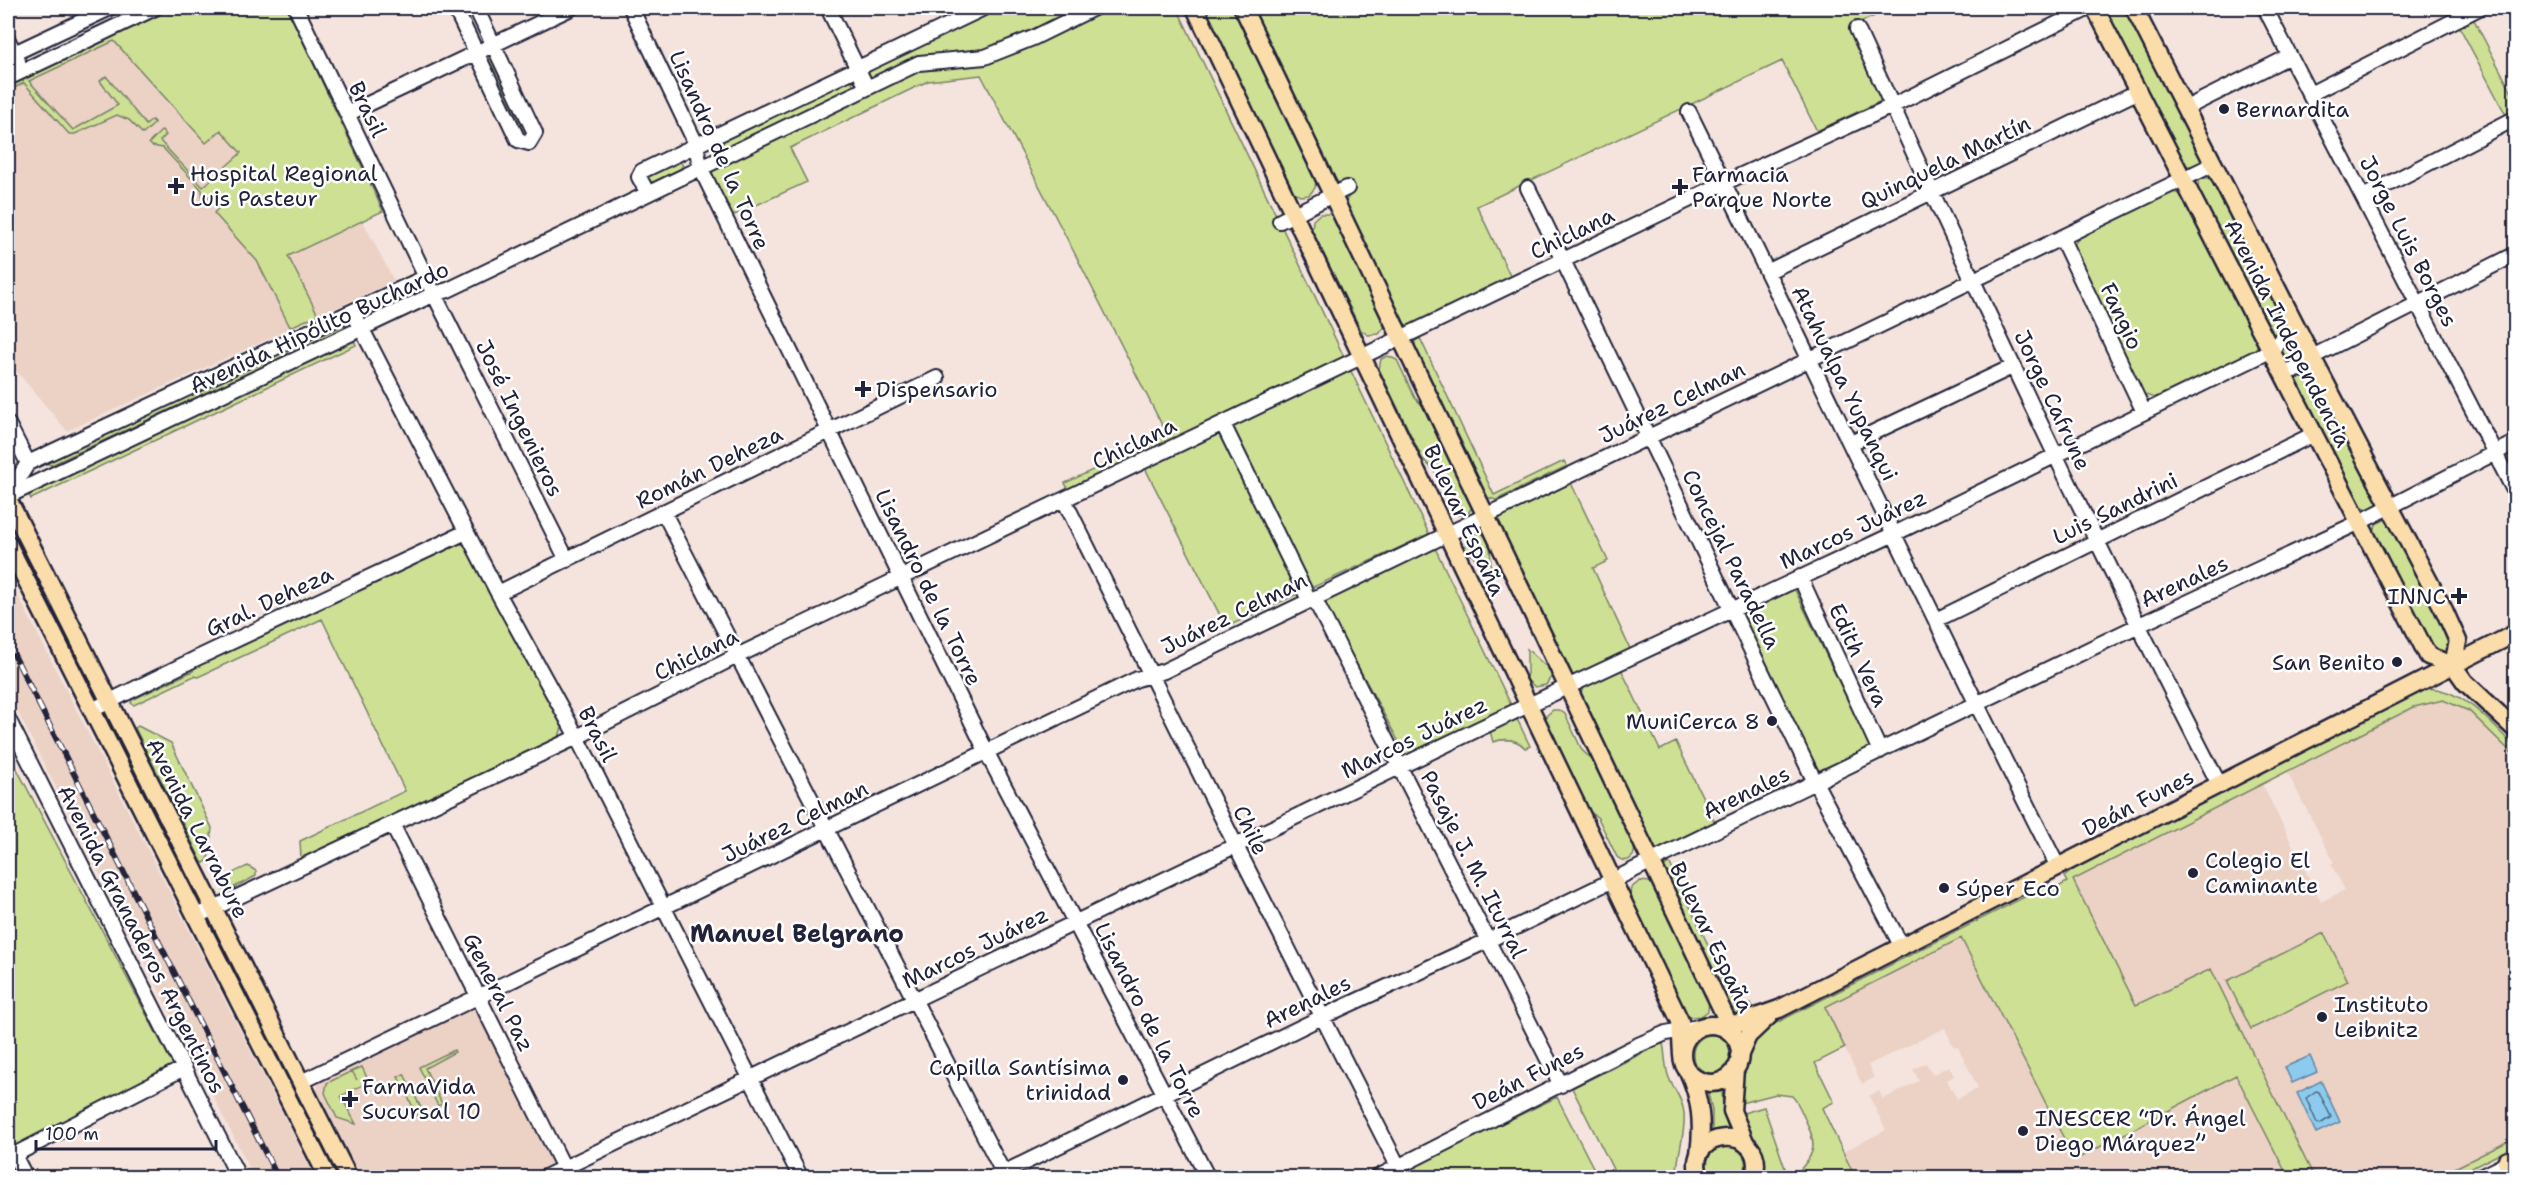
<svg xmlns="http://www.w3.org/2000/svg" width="2523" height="1185" viewBox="0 0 2523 1185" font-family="'Shantell Sans',sans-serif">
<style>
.built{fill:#ecd1c5}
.green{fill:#cee094;stroke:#788168;stroke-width:1.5}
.water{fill:#8ccbed;stroke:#6287a6;stroke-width:1.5}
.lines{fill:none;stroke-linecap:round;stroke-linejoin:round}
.shore{stroke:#4c6682;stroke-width:1.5}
.minor-casing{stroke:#22223b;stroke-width:18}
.major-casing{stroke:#22223b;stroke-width:21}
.highway-casing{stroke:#22223b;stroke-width:24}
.minor{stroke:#fff;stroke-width:14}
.major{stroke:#fbddab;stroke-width:16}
.highway{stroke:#fbddab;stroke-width:20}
.rail-casing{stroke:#22223b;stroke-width:6}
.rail{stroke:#fff;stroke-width:4;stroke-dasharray:11;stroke-linecap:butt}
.poi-dot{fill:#22223b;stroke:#fff;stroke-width:2}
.labels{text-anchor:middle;stroke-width:5;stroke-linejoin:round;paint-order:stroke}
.street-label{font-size:22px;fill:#22223b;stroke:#fff}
.poi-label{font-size:22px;fill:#22223b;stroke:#fff;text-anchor:start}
.neighbourhood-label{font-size:24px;font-weight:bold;fill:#22223b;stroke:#fff}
</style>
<rect width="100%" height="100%" fill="#f4e4dd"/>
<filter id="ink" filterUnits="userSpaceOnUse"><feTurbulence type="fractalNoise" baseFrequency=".0167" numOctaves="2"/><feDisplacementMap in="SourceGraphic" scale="12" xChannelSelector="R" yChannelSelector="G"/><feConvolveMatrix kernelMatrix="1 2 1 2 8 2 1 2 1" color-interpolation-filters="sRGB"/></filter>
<g filter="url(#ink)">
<path class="built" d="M184,8H252L394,281L67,431L8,361V91Z
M8,576L315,1177H254L8,693Z
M2443,700L2469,711L2515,756V1138L2437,1177H2314L2211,969L2136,1006L2073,880L2262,784L2321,902L2345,890L2331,864L2334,862L2287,772L2414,707Z
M1961,938L2044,1101L2236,1075L2288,1177H1855L1844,1151L1886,1130L1869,1096L1879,1091L1883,1099L1919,1081L1913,1069L1926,1063L1932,1075L1949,1066L1954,1076L1947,1080L1957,1099L1978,1088L1958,1047L1953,1046L1945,1028L1868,1065L1874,1078L1862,1084L1825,1007Z
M468,1008L479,1012L553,1158L552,1164L522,1177H360L317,1092L318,1082Z"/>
<path class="green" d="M168,8H287L383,211L288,256L318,315L290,327L257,261L214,213L222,204L213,193L203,202L202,190L163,148L152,146L149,143L162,130L166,135L160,141L203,187L241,153L221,130L206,143L114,41L29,81L73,130L118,105L100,81L106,76L146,125L152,120L155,123L143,134L129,120L117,115L75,134H69L24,83L8,91V84Z
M1000,8H1078L1028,33L987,49L966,53L920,55L873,78L868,76L870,70Z
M1109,8H1177L1344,357L1069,491L1065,483L1167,435L1075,254L981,75L928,81L790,148L807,182L732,216L712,172L713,169L923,68L979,64L1031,45Z
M1204,8H1232L1316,180L1315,188L1309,195L1300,196L1291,190Z
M1253,8H1891L1849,28L1882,97L1879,102L1817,131L1782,61L1477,206L1512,280L1410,326L1403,323L1345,202L1350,195L1344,183L1336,182Z
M2109,8H2125L2201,154L2202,160L2197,166H2188L2184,163L2108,15Z
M2472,16L2515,99V110L2506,115L2458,24Z
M489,58L494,59L527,130L526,133L522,134L487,60Z
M849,80L853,82L852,88L728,147L723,144L724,139Z
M678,160L683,165L680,169L653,182L648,181L647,175Z
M2203,178H2211L2215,181L2291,329L2283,330L2273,338L2197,189L2199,181Z
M2171,192L2182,194L2258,344L2254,352L2154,398L2143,394L2075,251L2074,244L2081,236Z
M1320,214H1329L1335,218L1385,321L1384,328L1379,334L1368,335L1361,330L1312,230L1313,220Z
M411,291L414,293L413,296L371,316L368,315V311Z
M342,323L345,325L344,328L306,346L303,345L304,341Z
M1420,338L1494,495L1564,461L1567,466L1496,500L1486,497L1415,348V341Z
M353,339L356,345L31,499L28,493Z
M2281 353a11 11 0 1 1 22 0a11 11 0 1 1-22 0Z
M285,350L288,351L287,355L51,465L48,464L49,460Z
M1388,356L1397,360L1415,398L1428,411L1473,506L1467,515H1458L1454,511L1436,473L1422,458L1379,369L1381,359Z
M1350,369L1429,534L1226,627L1145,468Z
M2313,371L2379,502L2370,510L2361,506L2295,379L2303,378Z
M1571,483L1608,561L1593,568L1631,651L1576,676L1570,674L1499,525L1500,517L1504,513Z
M8,520L93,690L90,692L8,528Z
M2384,520L2390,522L2435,608L2448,644L2446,650L2440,652L2434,650L2374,533L2376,524Z
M1481,533L1490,540L1491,571L1465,550L1467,539L1474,534Z
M457,543L465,545L467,549L562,727L559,737L301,858L300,841L405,791L322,619L198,677L194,676L134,705L131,703L132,700L193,671L195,666Z
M1434,546L1511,705L1406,755L1324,603L1326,599Z
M1794,588L1870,747L1818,771L1742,613Z
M1527,649L1551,671V677L1546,685L1535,687L1527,680Z
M1621,669L1660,750L1676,742L1715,823L1659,849H1653L1580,695L1584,687Z
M2427,688C2464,689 2491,723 2515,747V756L2469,711L2443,700L2414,707L2073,880L2136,1005L2211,969L2314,1177H2288L2236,1075L2075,1160L1961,938L1825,1007L1845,1048L1815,1063L1834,1102L1822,1108L1855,1177H1794C1815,1153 1819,1147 1804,1117C1801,1110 1798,1102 1792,1096L1776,1094L1741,1103L1742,1075L1752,1042L1772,1025L2050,884L2053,890L2067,882L2064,877L2096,852Z
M1553,710H1559L1565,714L1582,750L1592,760L1634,847C1636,858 1626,865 1617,857L1598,818L1586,808L1546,723V716Z
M1517,719L1530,746L1525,748C1516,738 1505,738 1493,742L1490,731Z
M138,726L171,743L212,828L208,860L204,863L202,862L135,728Z
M118,736L203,900L200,902L115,738Z
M8,752L174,1067L8,1152Z
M1669,862L1735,1002L1742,1006L1751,1003L1754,1009L1739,1015L1731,1012L1663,868Z
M248,866L256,871V876L227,891L224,890C222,875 237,871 248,866Z
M1640,881L1650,882L1655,887L1709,1000L1708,1011L1701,1016L1691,1017L1684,1011L1630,897L1631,888Z
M215,930L292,1081L288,1083L212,932Z
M2324,933L2348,981L2251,1029L2227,981Z
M1693 1054a19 19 0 1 1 38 0a19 19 0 1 1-38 0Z
M1663,1043C1665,1053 1665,1065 1668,1075C1672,1089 1682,1095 1684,1113C1686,1136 1676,1155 1677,1177H1617L1572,1088Z
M454,1050L455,1052L425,1068L442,1104L438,1106L419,1067Z
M362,1067L369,1082L341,1096L356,1124L337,1118L325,1093L327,1083L352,1071L357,1080L352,1071Z
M404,1074L424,1114L418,1117L398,1077Z
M1722,1091L1723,1110L1728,1128L1712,1131V1110L1708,1093Z
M1557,1097L1598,1177H1415L1410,1168Z
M1764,1107L1787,1174L1784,1177H1766L1759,1148L1750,1137L1740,1114Z
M2515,1138V1146L2454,1177H2437Z
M1723,1146C1742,1146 1751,1161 1742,1177L1709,1176C1704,1162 1709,1150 1723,1146Z"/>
<path class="water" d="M2310,1056L2317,1072L2292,1083L2285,1067Z
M2321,1081L2340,1122L2316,1133L2297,1093Z"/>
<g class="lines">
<path class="shore" d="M2316,1091L2319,1092L2331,1117L2320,1124L2317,1123L2306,1098Z"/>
<g class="minor-casing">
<path id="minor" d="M296,8L434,294L567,560
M455,8L518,140L529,143L535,133L476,8
M631,8L696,144L700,167L987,753L1208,1178
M828,8L867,88
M2265,8L2516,494
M1857,29C1973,283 2091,537 2220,786
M8,40L18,61
M8,56L110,8
M8,78L155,8
M2310,94L2479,8
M2186,108L2290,56
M1689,112C1813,363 1931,617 2058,867
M347,114L571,8
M1528,188L1815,782L1902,947
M647,192L639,177L642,171L984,8
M2363,197L2516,118
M1280,221L1347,188
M2062,239L2144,412
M1769,271L2139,91
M353,312L498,593L577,737L801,1178
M2282,371L2303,369L2312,357L2516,254
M8,424L28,463
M1223,424L1309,600
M1851,443L2014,366
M28,463L426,277
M8,495L28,463
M8,496L434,294L448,290L919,63L985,57L1033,38L1094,8
M1064,500L1236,846L1404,1178
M664,513L1006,1178
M1800,577L1880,751
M498,593L937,378
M1314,598L1561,1085
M1936,620L2314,434
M92,710L197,658L466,532
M8,719L239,1178
M392,824L569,1178
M197,916L577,737L737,656L1724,183L1892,106L2089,8
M301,1082L1137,679L1164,671L2214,164
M14,1155L26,1178
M8,1158L184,1068
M543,1178L1518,710L1894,534L2272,350L2283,337L2301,334
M993,1178L1322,1017L1489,940L2137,626L2360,522L2516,442
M1376,1178L1636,1046L1666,1033L1704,1026
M2478,1178L2516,1159"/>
</g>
<g class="major-casing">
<path id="major" d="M1195,8L1680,1021L1682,1055
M1243,8L1737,1041
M2095,8L2428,656L2453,665L2465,682L2516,730
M2134,8L2312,357L2444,610L2458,641L2453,665
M8,499L349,1178
M8,544L328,1178
M1716,1025L1739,1023L1779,1009L2516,633
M1682 1054a29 29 0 1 1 58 0a29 29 0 1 1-58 0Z
M1739,1056L1748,1036L1769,1016
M1735,1069L1732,1111L1746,1144
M1688,1071C1701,1099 1703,1124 1699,1154
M1700,1178C1680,1128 1770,1121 1754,1178"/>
</g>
<g class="highway-casing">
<path id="highway" d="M2508,1162L2516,1176"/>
</g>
<use href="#minor" class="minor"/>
<use href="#major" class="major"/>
<use href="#highway" class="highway"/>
<g class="rail-casing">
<path id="rail" d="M8,643L278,1178"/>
</g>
<use href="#rail" class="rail"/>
</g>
</g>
<g class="poi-dot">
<circle cx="2224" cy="109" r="6"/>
<path d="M173 177h6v6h6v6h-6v6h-6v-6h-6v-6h6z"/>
<path d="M1677 178h6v6h6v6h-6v6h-6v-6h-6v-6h6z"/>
<path d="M860 380h6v6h6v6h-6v6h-6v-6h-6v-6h6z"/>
<path d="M2456 587h6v6h6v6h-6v6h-6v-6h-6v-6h6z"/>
<circle cx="2397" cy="662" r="6"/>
<circle cx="1772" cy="721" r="6"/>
<circle cx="2193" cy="873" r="6"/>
<circle cx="1944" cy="888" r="6"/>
<circle cx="2322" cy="1017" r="6"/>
<circle cx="1123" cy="1080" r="6"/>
<path d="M347 1090h6v6h6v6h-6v6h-6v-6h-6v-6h6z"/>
<circle cx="2023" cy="1131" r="6"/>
</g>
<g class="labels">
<g class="street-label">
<text transform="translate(368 109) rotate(64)" y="8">Brasil</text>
<text transform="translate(720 150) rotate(66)" y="8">Lisandro de la Torre</text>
<text transform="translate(1945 162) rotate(-26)" y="8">Quinquela Martín</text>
<text transform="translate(1572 233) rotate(-26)" y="8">Chiclana</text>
<text transform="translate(2409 241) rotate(63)" y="8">Jorge Luis Borges</text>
<text transform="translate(2122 316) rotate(65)" y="8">Fangio</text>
<text transform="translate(319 327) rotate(-25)" y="8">Avenida Hipólito Buchardo</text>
<text transform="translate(2288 333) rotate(63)" y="8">Avenida Independencia</text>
<text transform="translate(1845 383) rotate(64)" y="8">Atahualpa Yupanqui</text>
<text transform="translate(2053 400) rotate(65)" y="8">Jorge Cafrune</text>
<text transform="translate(1672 402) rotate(-26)" y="8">Juárez Celman</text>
<text transform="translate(520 418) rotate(64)" y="8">José Ingenieros</text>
<text transform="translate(1134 443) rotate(-26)" y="8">Chiclana</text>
<text transform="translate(709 467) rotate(-26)" y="8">Román Deheza</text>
<text transform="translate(2115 508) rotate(-26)" y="8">Luis Sandrini</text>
<text transform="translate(1465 520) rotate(65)" y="8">Bulevar España</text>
<text transform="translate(1853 529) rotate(-25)" y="8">Marcos Juárez</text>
<text transform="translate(1732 559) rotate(64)" y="8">Concejal Paradella</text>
<text transform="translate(2184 581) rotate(-25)" y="8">Arenales</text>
<text transform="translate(929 587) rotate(64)" y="8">Lisandro de la Torre</text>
<text transform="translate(269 601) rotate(-25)" y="8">Gral. Deheza</text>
<text transform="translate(1234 613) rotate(-26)" y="8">Juárez Celman</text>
<text transform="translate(696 654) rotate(-26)" y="8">Chiclana</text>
<text transform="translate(1859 655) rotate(65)" y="8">Edith Vera</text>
<text transform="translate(598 734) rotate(63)" y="8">Brasil</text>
<text transform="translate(1414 737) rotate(-26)" y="8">Marcos Juárez</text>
<text transform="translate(1746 792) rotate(-26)" y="8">Arenales</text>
<text transform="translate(2138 802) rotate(-27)" y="8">Deán Funes</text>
<text transform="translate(795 821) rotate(-26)" y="8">Juárez Celman</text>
<text transform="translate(198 828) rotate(63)" y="8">Avenida Larrabure</text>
<text transform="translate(1251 830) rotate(64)" y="8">Chile</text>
<text transform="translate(1474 864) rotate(63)" y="8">Pasaje J. M. Iturral</text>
<text transform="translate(1712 937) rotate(64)" y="8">Bulevar España</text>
<text transform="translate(142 939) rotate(63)" y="8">Avenida Granaderos Argentinos</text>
<text transform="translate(975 947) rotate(-26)" y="8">Marcos Juárez</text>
<text transform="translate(499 992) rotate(63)" y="8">General Paz</text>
<text transform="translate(1307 1001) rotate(-26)" y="8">Arenales</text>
<text transform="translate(1150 1020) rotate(63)" y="8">Lisandro de la Torre</text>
<text transform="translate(1528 1076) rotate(-27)" y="8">Deán Funes</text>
</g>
<g class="poi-label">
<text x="2236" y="117">Bernardita</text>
<text x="190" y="181">Hospital Regional<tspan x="190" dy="25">Luis Pasteur</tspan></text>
<text x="1692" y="182">Farmacia<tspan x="1692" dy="25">Parque Norte</tspan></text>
<text x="876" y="397">Dispensario</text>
<text x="2446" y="604" text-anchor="end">INNC</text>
<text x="2385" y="670" text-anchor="end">San Benito</text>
<text x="1760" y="729" text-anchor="end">MuniCerca 8</text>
<text x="2205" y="868">Colegio El<tspan x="2205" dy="25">Caminante</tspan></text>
<text x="1956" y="896">Súper Eco</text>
<text x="2334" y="1012">Instituto<tspan x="2334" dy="25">Leibnitz</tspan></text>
<text x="1111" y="1075" text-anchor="end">Capilla Santísima<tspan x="1111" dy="25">trinidad</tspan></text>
<text x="362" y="1094">FarmaVida<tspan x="362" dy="25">Sucursal 10</tspan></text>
<text x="2035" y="1126">INESCER “Dr. Ángel<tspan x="2035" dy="25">Diego Márquez”</tspan></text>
</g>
<g class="neighbourhood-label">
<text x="797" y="942">Manuel Belgrano</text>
</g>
</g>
<rect width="2523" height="1185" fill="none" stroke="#fff" stroke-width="30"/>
<rect x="15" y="15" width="2493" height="1155" fill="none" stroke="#22223b" stroke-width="2" filter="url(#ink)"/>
<path d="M36 1140v9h180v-9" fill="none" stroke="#22223b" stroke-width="3"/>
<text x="45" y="1140" font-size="18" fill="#22223b" stroke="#ffffff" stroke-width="4.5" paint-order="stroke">100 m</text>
</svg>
